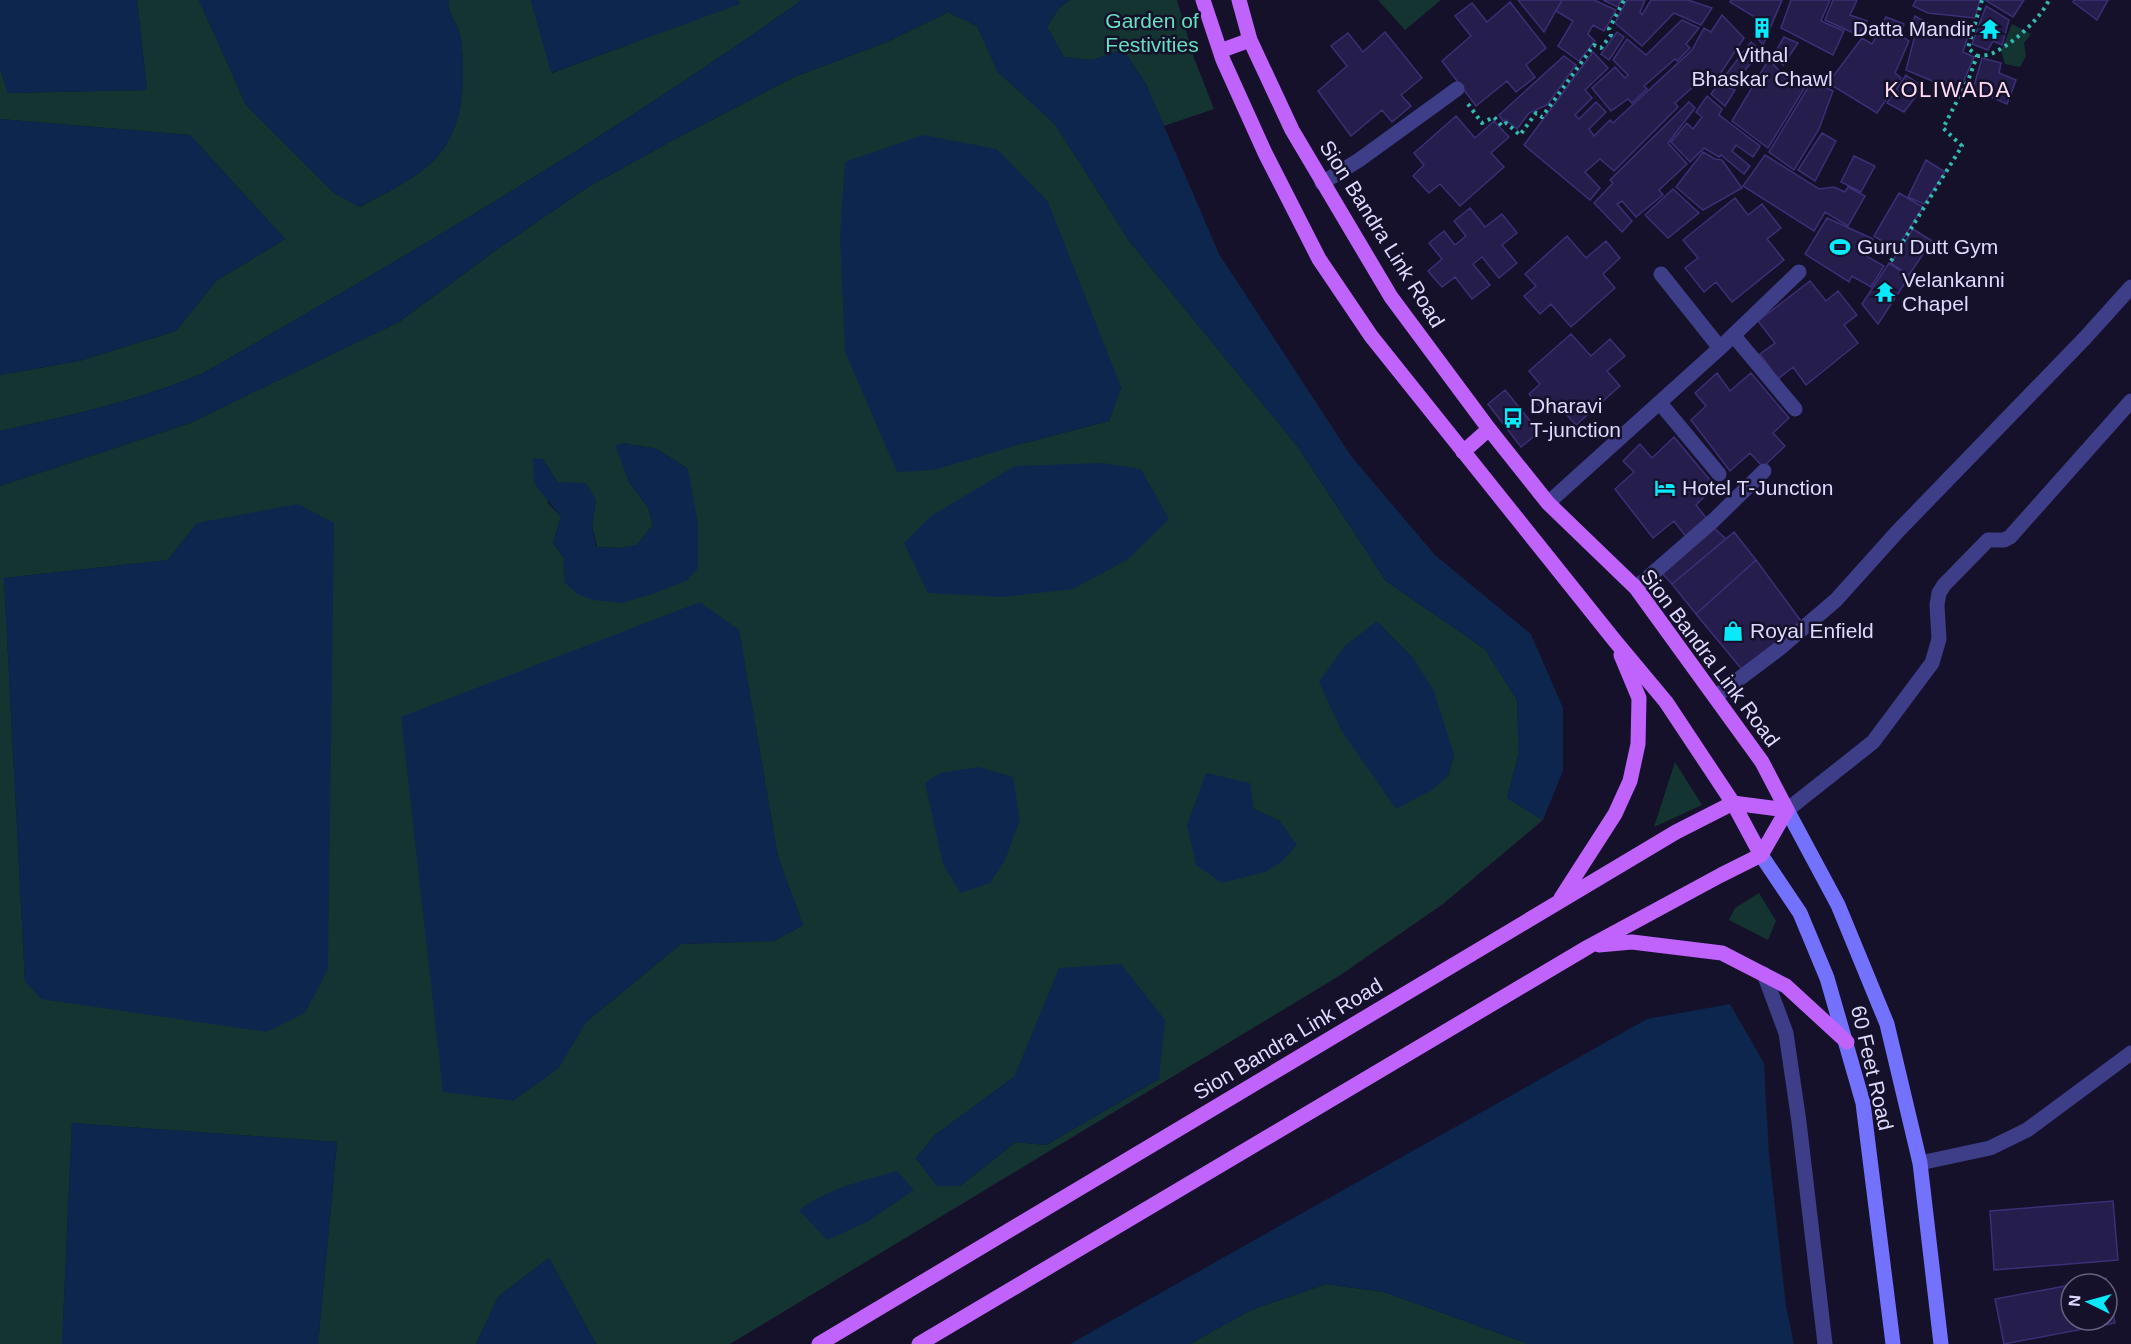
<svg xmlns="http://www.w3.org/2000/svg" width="2131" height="1344" viewBox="0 0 2131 1344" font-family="Helvetica,sans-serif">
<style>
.green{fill:#143432;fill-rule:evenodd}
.water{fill:#0d264d}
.building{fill:#251d4b;stroke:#3c2f77;stroke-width:1.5}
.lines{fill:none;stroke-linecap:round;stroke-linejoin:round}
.path{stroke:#32bbb0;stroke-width:4;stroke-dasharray:3 4.5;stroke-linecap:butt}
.lane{stroke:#3e3d88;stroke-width:15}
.street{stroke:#3e3d88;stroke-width:15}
.secondary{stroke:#7372fe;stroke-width:15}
.primary{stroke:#c063fd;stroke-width:15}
.labels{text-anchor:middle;stroke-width:5;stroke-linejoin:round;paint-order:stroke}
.park-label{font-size:21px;fill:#65e0be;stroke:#15112a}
.poi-label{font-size:21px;fill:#dedaff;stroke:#15112a;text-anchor:start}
.street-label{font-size:21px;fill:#dedaff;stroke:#15112a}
.neighbourhood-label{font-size:22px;letter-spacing:1.5px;fill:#ffdcf3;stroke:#15112a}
</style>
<rect width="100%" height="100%" fill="#15112a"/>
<path class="green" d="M137,0H199L246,105L333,192L360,207C383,194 410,182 430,164C464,134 466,81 461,39C459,25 447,14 449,0H531L552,73L740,3L737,0H802C610,137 406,256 202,374C136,401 69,416 0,431V375L79,361L176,331L216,281L285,239L190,135L0,119V68L8,93L147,90Z
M1070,0H1177L1194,58L1214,109L1164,126L1146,84L1123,50L1092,60L1064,57L1047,27L1059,8Z
M1378,0H1441L1405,30Z
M948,12L977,26L998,72L1055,124L1130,242L1298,447L1386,581L1485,649L1517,700L1519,752L1507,798L1543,820L1443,904L1339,976L730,1344H596L549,1258L498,1297L476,1344H318L337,1142L72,1123L62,1344H0V486L190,423L399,322L496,250L588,187L668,143L794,77L887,42ZM1121,387L1109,421L1021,444ZM623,443L657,449L688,469L622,603L565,583L564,558L553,543L561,517L548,503L543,459L557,482L596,499L592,526L597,547L620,548L637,545L653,525L649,509L629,482ZM197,523L25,981L4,578L168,560ZM1377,622L1413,658L1454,754L1448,776L1344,647ZM739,631L778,857L803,925L774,941L681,944L586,1022ZM1206,773L1254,809L1280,821L1265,872ZM1014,1077L1159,1079L1046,1145L1016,1142L960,1186H937L916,1158L935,1135Z
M2012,24L2031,34L2024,43L2026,56L2020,67L2005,64L2001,51Z
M1675,762L1702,805L1654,827Z
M1759,893L1776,921L1768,940L1729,920L1735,908Z
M1326,1284L1384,1292L1529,1344H1190L1251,1310Z"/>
<path class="water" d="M0,0H137L147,90L8,93L0,68Z
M199,0H449C447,14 459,25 461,39C466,81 464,134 430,164C410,182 383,194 359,207L333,192L246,105Z
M531,0H737L740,4L551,73Z
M802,0H1070L1059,8L1047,27L1064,57L1092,60L1123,50L1146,84L1219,254L1351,456L1435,555L1531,634L1563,708V771L1543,820L1507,798L1519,752L1517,700L1485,649L1386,581L1298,447L1130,242L1055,124L998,72L977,26L948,12L887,42L794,77L668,143L588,187L496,250L399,322L190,423L0,486V431C68,416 136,401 202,374C406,256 610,137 802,0Z
M0,119L190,135L285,239L216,281L176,331L79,361L0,375Z
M923,135L997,149L1048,202L1121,387L1109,421L1021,444L934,470L897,472L845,352L840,236L845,162Z
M623,443L657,449L688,469L698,524V568L688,580L659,592L622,603L594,600L579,595L565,583L564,558L553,543L561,517L534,483L533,458L543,459L557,482L586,483L596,499L592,526L596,547L620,548L637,545L653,525L649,509L629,482L615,445Z
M1103,463L1141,469L1169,519L1127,560L1073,589L1004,597L928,593L904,543L931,516L1015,466Z
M298,504L334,523L328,969L305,1013L267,1032L41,999L25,981L4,578L168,560L197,523Z
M700,602L739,630L778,857L803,925L774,941L681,944L586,1022L559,1068L513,1101L443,1092L401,717Z
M1377,621L1413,658L1433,689L1454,754L1448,776L1432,790L1396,809L1341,730L1319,682L1344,647Z
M979,767L1013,777L1020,820L1005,860L990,883L961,893L943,864L925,783L940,773Z
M1206,773L1250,783L1254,809L1280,821L1297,845L1281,862L1265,872L1222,883L1196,865L1187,825Z
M1121,964L1165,1020L1159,1079L1046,1145L1016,1142L960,1186H937L916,1158L935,1135L1014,1077L1059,968Z
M1730,1004L1764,1063L1769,1154L1786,1306L1794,1344H1529L1384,1292L1326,1284L1251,1310L1190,1344H1070L1647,1019Z
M72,1123L337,1142L318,1344H62Z
M897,1171L914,1190L869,1221L827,1240L799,1210C830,1188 861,1181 897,1171Z
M549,1258L596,1344H476L498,1297Z"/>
<path class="building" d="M1518,0H1562L1544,32Z
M1562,0H1594L1616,10L1604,31L1593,25L1588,34L1595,41L1579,61L1558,46L1573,21L1556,11Z
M1603,0H1621L1618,7Z
M1627,0H1645L1640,12L1642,15L1651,0H1688L1712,8L1701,25L1674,13L1642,46L1615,23Z
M1731,0H1782L1763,45L1754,34L1758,19L1730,2Z
M1791,0H1830L1821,21L1844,31L1833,55L1781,28Z
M1833,0H1857L1850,15L1867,21L1858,35L1825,20Z
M1916,0H1980L1975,18L1928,13L1913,6Z
M1985,0H2024L2013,17Z
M2074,0H2108L2097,20L2073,2Z
M1510,2L1546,48L1526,65L1535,77L1516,92L1507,81L1476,106L1442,61L1471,36L1455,16L1472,3L1487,22Z
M1986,6L2009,20L2002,45L1993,41L1988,50L1972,44Z
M1722,15L1744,38L1712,86L1703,78L1675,103L1678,107L1614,171L1600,159L1585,172L1600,188L1590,200L1524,145L1593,52L1608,68L1585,90L1592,98L1575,115L1579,119L1596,102L1606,112L1589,129L1594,136L1610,120L1613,123L1692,50L1704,28L1711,32Z
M1915,16L1929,24L1971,26L1963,52L1974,57L1959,92L1906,70L1915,35L1910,31Z
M1886,17L1904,24L1900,35L1909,41L1895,73L1901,78L1877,113L1828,83L1862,38L1872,44Z
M1682,20L1699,28L1686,44L1690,48L1677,61L1675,59L1644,86L1647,89L1632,103L1628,99L1611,111L1592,88L1615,67L1625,78L1628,75L1613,60L1627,39L1646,55Z
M1385,32L1422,78L1401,95L1411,106L1392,122L1382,110L1351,136L1318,91L1347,66L1331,46L1348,33L1363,52Z
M1617,32L1624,37L1609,60L1601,54Z
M1784,37L1798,43L1783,65L1773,56Z
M1751,42L1762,51L1729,88L1735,90L1725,106L1711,94Z
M1564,56L1576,65L1547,105L1529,113L1517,129L1506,120L1503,121L1499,115Z
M1982,58L2001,63L1999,73L2016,80L2007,104L1973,89Z
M1769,59L1786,79L1792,71L1807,84L1768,148L1732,121Z
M1906,75L1923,87L1904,112L1887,103Z
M1812,81L1833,91L1819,129L1794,170L1769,152Z
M1707,96L1722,109L1719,115L1760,146L1753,157L1736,145L1732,151L1750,166L1744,174L1721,155L1719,157L1704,148L1690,162L1671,142L1687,123L1693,129L1702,117L1696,112Z
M1689,102L1695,108L1668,143L1687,164L1659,190L1663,195L1636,217L1622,201L1617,204L1632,221L1622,232L1594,203L1613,183L1610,180Z
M1456,116L1475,138L1494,121L1509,137L1491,153L1504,167L1460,206L1440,184L1429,193L1413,176L1424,165L1414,153Z
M1822,133L1836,141L1815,181L1798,170Z
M1703,152L1715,159L1722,160L1742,188L1703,210L1676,187Z
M1765,155L1819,189L1834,187L1845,192L1848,187L1865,196L1848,226L1825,212L1814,231L1743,186Z
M1854,156L1875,166L1861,192L1841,182Z
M1926,160L1945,172L1924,204L1908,197Z
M1673,189L1699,213L1668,238L1645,215Z
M1899,193L1923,207L1896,250L1874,236Z
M1735,198L1748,215L1762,204L1781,228L1767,239L1784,260L1732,302L1716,282L1704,292L1685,268L1698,258L1683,240Z
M1470,208L1485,227L1502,214L1517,233L1502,245L1517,263L1499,278L1482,257L1473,264L1490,285L1472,299L1455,277L1442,287L1428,271L1442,259L1429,243L1444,231L1455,245L1466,236L1454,221Z
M1827,218L1873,239L1866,256L1884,266L1871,287L1852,276L1849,282L1805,254Z
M1913,229L1932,241L1909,275L1891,263Z
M1567,236L1586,258L1606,241L1620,258L1603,274L1615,288L1571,327L1551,304L1540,314L1524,296L1536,286L1525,274Z
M1889,263L1909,277L1878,324L1862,304Z
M1810,281L1826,301L1838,291L1857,315L1844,325L1858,343L1806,385L1793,367L1778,379L1760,354L1775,343L1758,321Z
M1571,334L1591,356L1610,339L1625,356L1607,371L1620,386L1576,425L1555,402L1545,412L1529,394L1540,384L1529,371Z
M1717,373L1730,391L1751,373L1789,418L1773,433L1785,446L1763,467L1750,453L1730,471L1691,420L1706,406L1695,393Z
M1505,390L1539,432L1521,447L1488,404Z
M1674,437L1715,486L1696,505L1707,519L1687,538L1674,521L1653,538L1615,489L1634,472L1623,461L1640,444L1652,458Z
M1713,527L1726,539L1672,584L1660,571Z
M1734,532L1756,560L1696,614L1672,584Z
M1756,560L1801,621L1744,672L1696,614Z
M2113,1201L2118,1260L1994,1270L1990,1211Z
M2106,1278L2115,1323L2004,1344L1995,1299L2071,1285V1320H2107V1284H2074Z"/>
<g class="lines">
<path class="path" d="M1977,56C1983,56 1990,55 1995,52C2016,41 2039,20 2049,0
M1468,104L1482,123L1494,117L1502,126L1506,123L1520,135L1536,113L1542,117L1594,45L1601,48L1611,35L1609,29L1624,0
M1891,261L1962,146L1943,128L1969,78L1977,56L1968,48L1982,0"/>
<path class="lane" d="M1636,588L1714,520L1764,471
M1764,974L1786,1033L1799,1122L1825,1344
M1920,1163L1990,1148L2027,1130L2131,1053"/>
<path class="street" d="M1322,183L1359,160L1457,89
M1661,274L1720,348
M1734,336L1795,409
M1660,403L1719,474
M1548,503L1720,348L1799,272
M1715,697L1780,648L1836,600L1898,531L2085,338L2131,287
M1787,810L1873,742L1932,663L1939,639L1937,605L1939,593L1944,585L1988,540H2004L2010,537L2131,401"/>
<path class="secondary" d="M1787,810L1838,905L1887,1024L1920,1163L1941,1344
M1761,855L1800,913L1827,978L1863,1103L1893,1344"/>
<path class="primary" d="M1203,0L1223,60L1265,153L1319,259L1371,336L1615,641L1666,702L1733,803L1761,855
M1239,0L1250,40L1292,130L1391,297L1489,429L1548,503L1636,588L1762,762L1787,810
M1220,51L1250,40
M1463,452L1489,429
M1561,898L1615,814L1630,781L1638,744L1639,698L1621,655
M1599,945L1632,942L1722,953L1786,986L1847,1042
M819,1344L1676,832L1733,803L1787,810
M919,1344L1588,947L1721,875L1761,855L1787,810"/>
</g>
<defs>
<g id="building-bare" transform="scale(1.62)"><path d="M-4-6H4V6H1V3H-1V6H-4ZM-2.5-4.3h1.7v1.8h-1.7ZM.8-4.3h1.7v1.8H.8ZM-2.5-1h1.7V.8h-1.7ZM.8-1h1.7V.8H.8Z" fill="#08eafc" stroke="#15112a" stroke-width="2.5" paint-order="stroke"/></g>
<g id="temple-bare" transform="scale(1.62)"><path d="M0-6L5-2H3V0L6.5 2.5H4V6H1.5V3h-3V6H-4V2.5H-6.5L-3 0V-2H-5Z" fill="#08eafc" stroke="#15112a" stroke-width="2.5" paint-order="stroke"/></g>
<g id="stadium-bare" transform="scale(1.62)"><path d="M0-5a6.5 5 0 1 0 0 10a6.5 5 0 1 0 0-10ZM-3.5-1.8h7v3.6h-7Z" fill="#08eafc" stroke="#15112a" stroke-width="2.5" paint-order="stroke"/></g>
<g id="bus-bare" transform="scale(1.62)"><path d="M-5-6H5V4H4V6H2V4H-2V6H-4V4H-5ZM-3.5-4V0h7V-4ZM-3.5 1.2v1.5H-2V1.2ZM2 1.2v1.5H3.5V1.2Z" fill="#08eafc" stroke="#15112a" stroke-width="2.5" paint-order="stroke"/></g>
<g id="hotel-bare" transform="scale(1.62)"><path d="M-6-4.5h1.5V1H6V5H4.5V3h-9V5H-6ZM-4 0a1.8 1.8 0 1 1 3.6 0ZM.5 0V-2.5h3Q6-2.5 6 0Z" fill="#08eafc" stroke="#15112a" stroke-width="2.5" paint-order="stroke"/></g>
<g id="shop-bare" transform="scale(1.62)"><path d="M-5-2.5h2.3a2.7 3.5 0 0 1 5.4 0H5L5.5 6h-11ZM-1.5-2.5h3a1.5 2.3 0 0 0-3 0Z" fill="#08eafc" stroke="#15112a" stroke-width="2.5" paint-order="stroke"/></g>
</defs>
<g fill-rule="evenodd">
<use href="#building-bare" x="1762" y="28"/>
<use href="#temple-bare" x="1990" y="29"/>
<use href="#stadium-bare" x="1840" y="247"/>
<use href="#temple-bare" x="1885" y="292"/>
<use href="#bus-bare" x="1513" y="418"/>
<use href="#hotel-bare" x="1665" y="488"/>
<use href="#shop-bare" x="1733" y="631"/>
</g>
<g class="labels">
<g class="park-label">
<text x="1152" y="28">Garden of<tspan x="1152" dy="24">Festivities</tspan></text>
</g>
<g class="poi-label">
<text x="1973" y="36" text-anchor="end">Datta Mandir</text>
<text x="1762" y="62" text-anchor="middle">Vithal<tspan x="1762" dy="24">Bhaskar Chawl</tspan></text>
<text x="1857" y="254">Guru Dutt Gym</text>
<text x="1902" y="287">Velankanni<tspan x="1902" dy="24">Chapel</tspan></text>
<text x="1530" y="413">Dharavi<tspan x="1530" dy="24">T-junction</tspan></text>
<text x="1682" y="495">Hotel T-Junction</text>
<text x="1750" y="638">Royal Enfield</text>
</g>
<g class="street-label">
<text transform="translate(1382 234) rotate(58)" y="7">Sion Bandra Link Road</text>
<text transform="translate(1710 658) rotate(53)" y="7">Sion Bandra Link Road</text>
<text transform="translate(1288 1039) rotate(-31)" y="7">Sion Bandra Link Road</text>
<text transform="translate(1872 1068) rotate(77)" y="7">60 Feet Road</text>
</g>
<g class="neighbourhood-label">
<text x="1948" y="97">KOLIWADA</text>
</g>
</g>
<g transform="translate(2089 1302) rotate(275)"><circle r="28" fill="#15112a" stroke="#65617f" stroke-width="1.5"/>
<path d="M0-4.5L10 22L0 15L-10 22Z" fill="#08eafc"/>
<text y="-9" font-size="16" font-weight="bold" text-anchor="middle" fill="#dedaff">N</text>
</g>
</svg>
